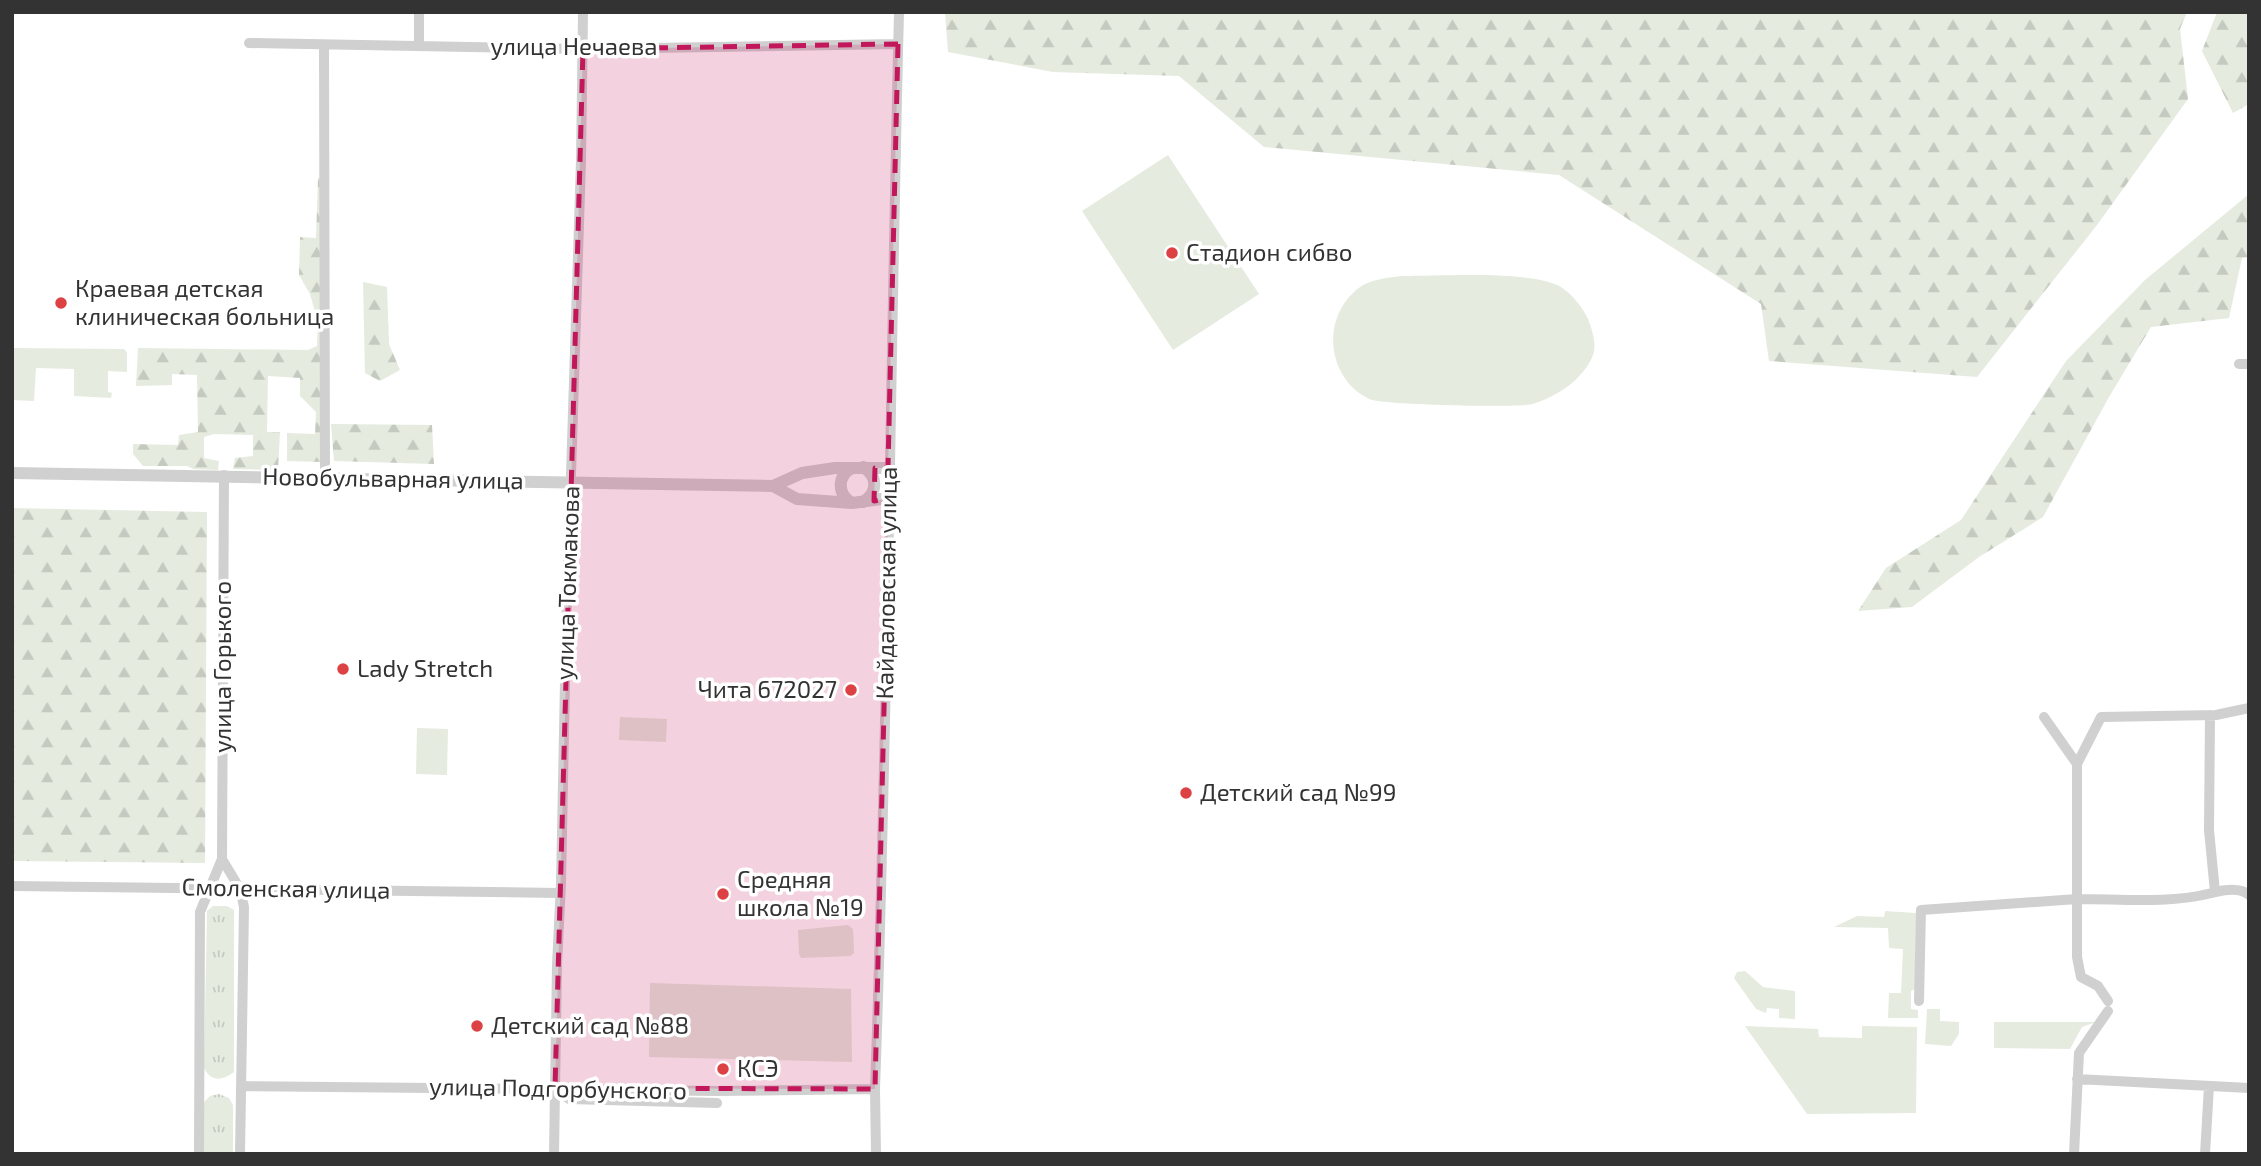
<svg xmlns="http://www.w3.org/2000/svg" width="2261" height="1166" viewBox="0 0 2261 1166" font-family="'Exo 2',sans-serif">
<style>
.grass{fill:url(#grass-tufts)}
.forest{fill:url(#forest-firs)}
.green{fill:#e5ebdf}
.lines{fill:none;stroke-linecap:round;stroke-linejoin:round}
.minor{stroke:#d0d0d0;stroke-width:10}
.tertiary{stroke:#d0d0d0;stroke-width:12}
.marked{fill:#c2185b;fill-opacity:0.2;stroke:#c2185b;stroke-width:5;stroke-dasharray:14 9;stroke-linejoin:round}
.poi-dot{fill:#dc4243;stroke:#fff;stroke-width:2.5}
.labels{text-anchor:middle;stroke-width:7;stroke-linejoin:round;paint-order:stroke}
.street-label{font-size:24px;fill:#333;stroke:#fff}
.poi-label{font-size:24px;fill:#333;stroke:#fff;text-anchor:start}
</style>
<defs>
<pattern id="grass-tufts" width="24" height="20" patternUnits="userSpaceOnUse" patternTransform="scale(1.75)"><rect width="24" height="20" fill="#e5ebdf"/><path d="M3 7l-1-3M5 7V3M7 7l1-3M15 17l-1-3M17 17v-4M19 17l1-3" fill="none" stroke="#c5cac0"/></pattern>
<pattern id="forest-firs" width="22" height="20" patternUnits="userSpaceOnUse" patternTransform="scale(1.75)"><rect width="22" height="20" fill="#e5ebdf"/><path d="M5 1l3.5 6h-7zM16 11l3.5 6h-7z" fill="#c5cac0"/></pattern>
</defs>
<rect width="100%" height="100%" fill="#fff"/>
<path class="grass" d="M213,906H227L234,910V1072C222,1081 211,1082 204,1068L207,911Z
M219,1094L229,1098L233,1105V1154H203V1103L210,1096Z"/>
<path class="forest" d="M945,12H2187L2180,29L2188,99L2097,225L1977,377L1769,361L1761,304L1559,175L1264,147L1179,76L1053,72L948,52Z
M2217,12H2249V104L2233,113L2202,51Z
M318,178H322V462L287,461V433L315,434L316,412L300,396V378L268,376L267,432H280L278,470L233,469L235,458L253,456V435L214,434L204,437V458L219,461L218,470L193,469L187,466H143L133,454V444L178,445L179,435L198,432L197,375L172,374V385L136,386L138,348L308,350L317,346L318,322L310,294L299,275L300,237L316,238Z
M2249,194V257L2242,258L2229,318L2151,327L2109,397L2043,517L1979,557L1912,607L1858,611L1886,568L1961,520L2066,361L2145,280Z
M363,282L387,287L389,344L400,370L380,381L365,373Z
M331,424L432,425L434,464L334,461Z
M12,508L207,512L205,863L12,861Z"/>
<path class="green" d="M1168,155L1259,294L1173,350L1082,211Z
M1403,276C1440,276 1533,270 1561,287C1573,295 1582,307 1588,319C1592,329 1597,345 1593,355C1584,379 1556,397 1533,404C1518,408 1381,405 1369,399C1328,379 1321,322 1354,292C1367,279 1386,278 1403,276Z
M12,348L124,349L127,353V372L108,371V392L112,393L111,398L74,396V369L36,368L34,401L12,400Z
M620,717L667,719L666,742L619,740Z
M417,728L448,729L447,775L416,774Z
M1885,911L1916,913L1915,989L1911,991V1009L1918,1010V1018H1888L1889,993H1901L1903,949L1889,948L1888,928L1834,927L1857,916L1884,917Z
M848,925L853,929L854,953L850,956L801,958L799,954L798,930Z
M1745,971L1763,987L1795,991V1019L1779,1018V1009L1767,1008L1766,1013L1756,1009L1734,978L1737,972Z
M650,983L851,989L852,1062L649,1057Z
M1927,1009H1940V1021L1959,1022V1034L1951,1046L1925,1044Z
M1994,1022H2096L2082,1027L2070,1049L1994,1048Z
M1745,1026L1818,1029L1819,1037L1862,1038V1026L1917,1027L1916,1113L1807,1114Z"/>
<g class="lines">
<path class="minor" d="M419,12V45
M249,43L583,49L898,44
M324,45L325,477
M2239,364H2249
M2210,715L2209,830L2215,892
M2044,717L2077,764V899C2122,899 2169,904 2212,893C2223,890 2240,887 2249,895
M2077,764L2101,717L2216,715L2249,708
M222,859L240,889L244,907L240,1154
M12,886L560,893
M1919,1001L1921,910L2077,899V957L2081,977L2098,986L2108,1001
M2077,1079L2249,1088
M241,1086L717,1091L875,1089
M555,1089L569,1099L717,1103
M199,1154L200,912L222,859L224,475
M554,1154L557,965L561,883L566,631L581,161L583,12
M876,1154L875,1089C888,730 890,371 899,12
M2074,1154L2079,1053L2108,1011
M2205,1154L2209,1086"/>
<path class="tertiary" d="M12,473L773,486L802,473L835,468H888
M773,486L797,499L852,503L889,498
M863,502C878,493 878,476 863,467
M852,503C837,494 837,476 852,468"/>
</g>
<path class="marked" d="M898,44L888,468H875L874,501L889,498L875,1089L555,1088L583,49Z"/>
<g class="poi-dot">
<circle cx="1172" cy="253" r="7"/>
<circle cx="61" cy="303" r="7"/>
<circle cx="343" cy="669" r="7"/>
<circle cx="851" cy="690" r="7"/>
<circle cx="1186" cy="793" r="7"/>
<circle cx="723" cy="894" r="7"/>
<circle cx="477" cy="1026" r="7"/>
<circle cx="723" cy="1069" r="7"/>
</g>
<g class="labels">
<g class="street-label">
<text x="574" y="55">улица Нечаева</text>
<text transform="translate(393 479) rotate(1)" y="8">Новобульварная улица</text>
<text transform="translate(568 583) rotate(-88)" y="8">улица Токмакова</text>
<text transform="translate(887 583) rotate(-89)" y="8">Кайдаловская улица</text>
<text transform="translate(223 667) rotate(-90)" y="8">улица Горького</text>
<text transform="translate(286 889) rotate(1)" y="8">Смоленская улица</text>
<text transform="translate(558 1089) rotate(1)" y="8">улица Подгорбунского</text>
</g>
<g class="poi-label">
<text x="1186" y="261">Стадион сибво</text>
<text x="75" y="297">Краевая детская<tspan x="75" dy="28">клиническая больница</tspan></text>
<text x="357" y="677">Lady Stretch</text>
<text x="837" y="698" text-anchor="end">Чита 672027</text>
<text x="1200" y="801">Детский сад №99</text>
<text x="737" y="888">Средняя<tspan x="737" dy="28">школа №19</tspan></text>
<text x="491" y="1034">Детский сад №88</text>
<text x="737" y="1077">КСЭ</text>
</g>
</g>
<rect width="2261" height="1166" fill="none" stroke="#333333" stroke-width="28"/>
</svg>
